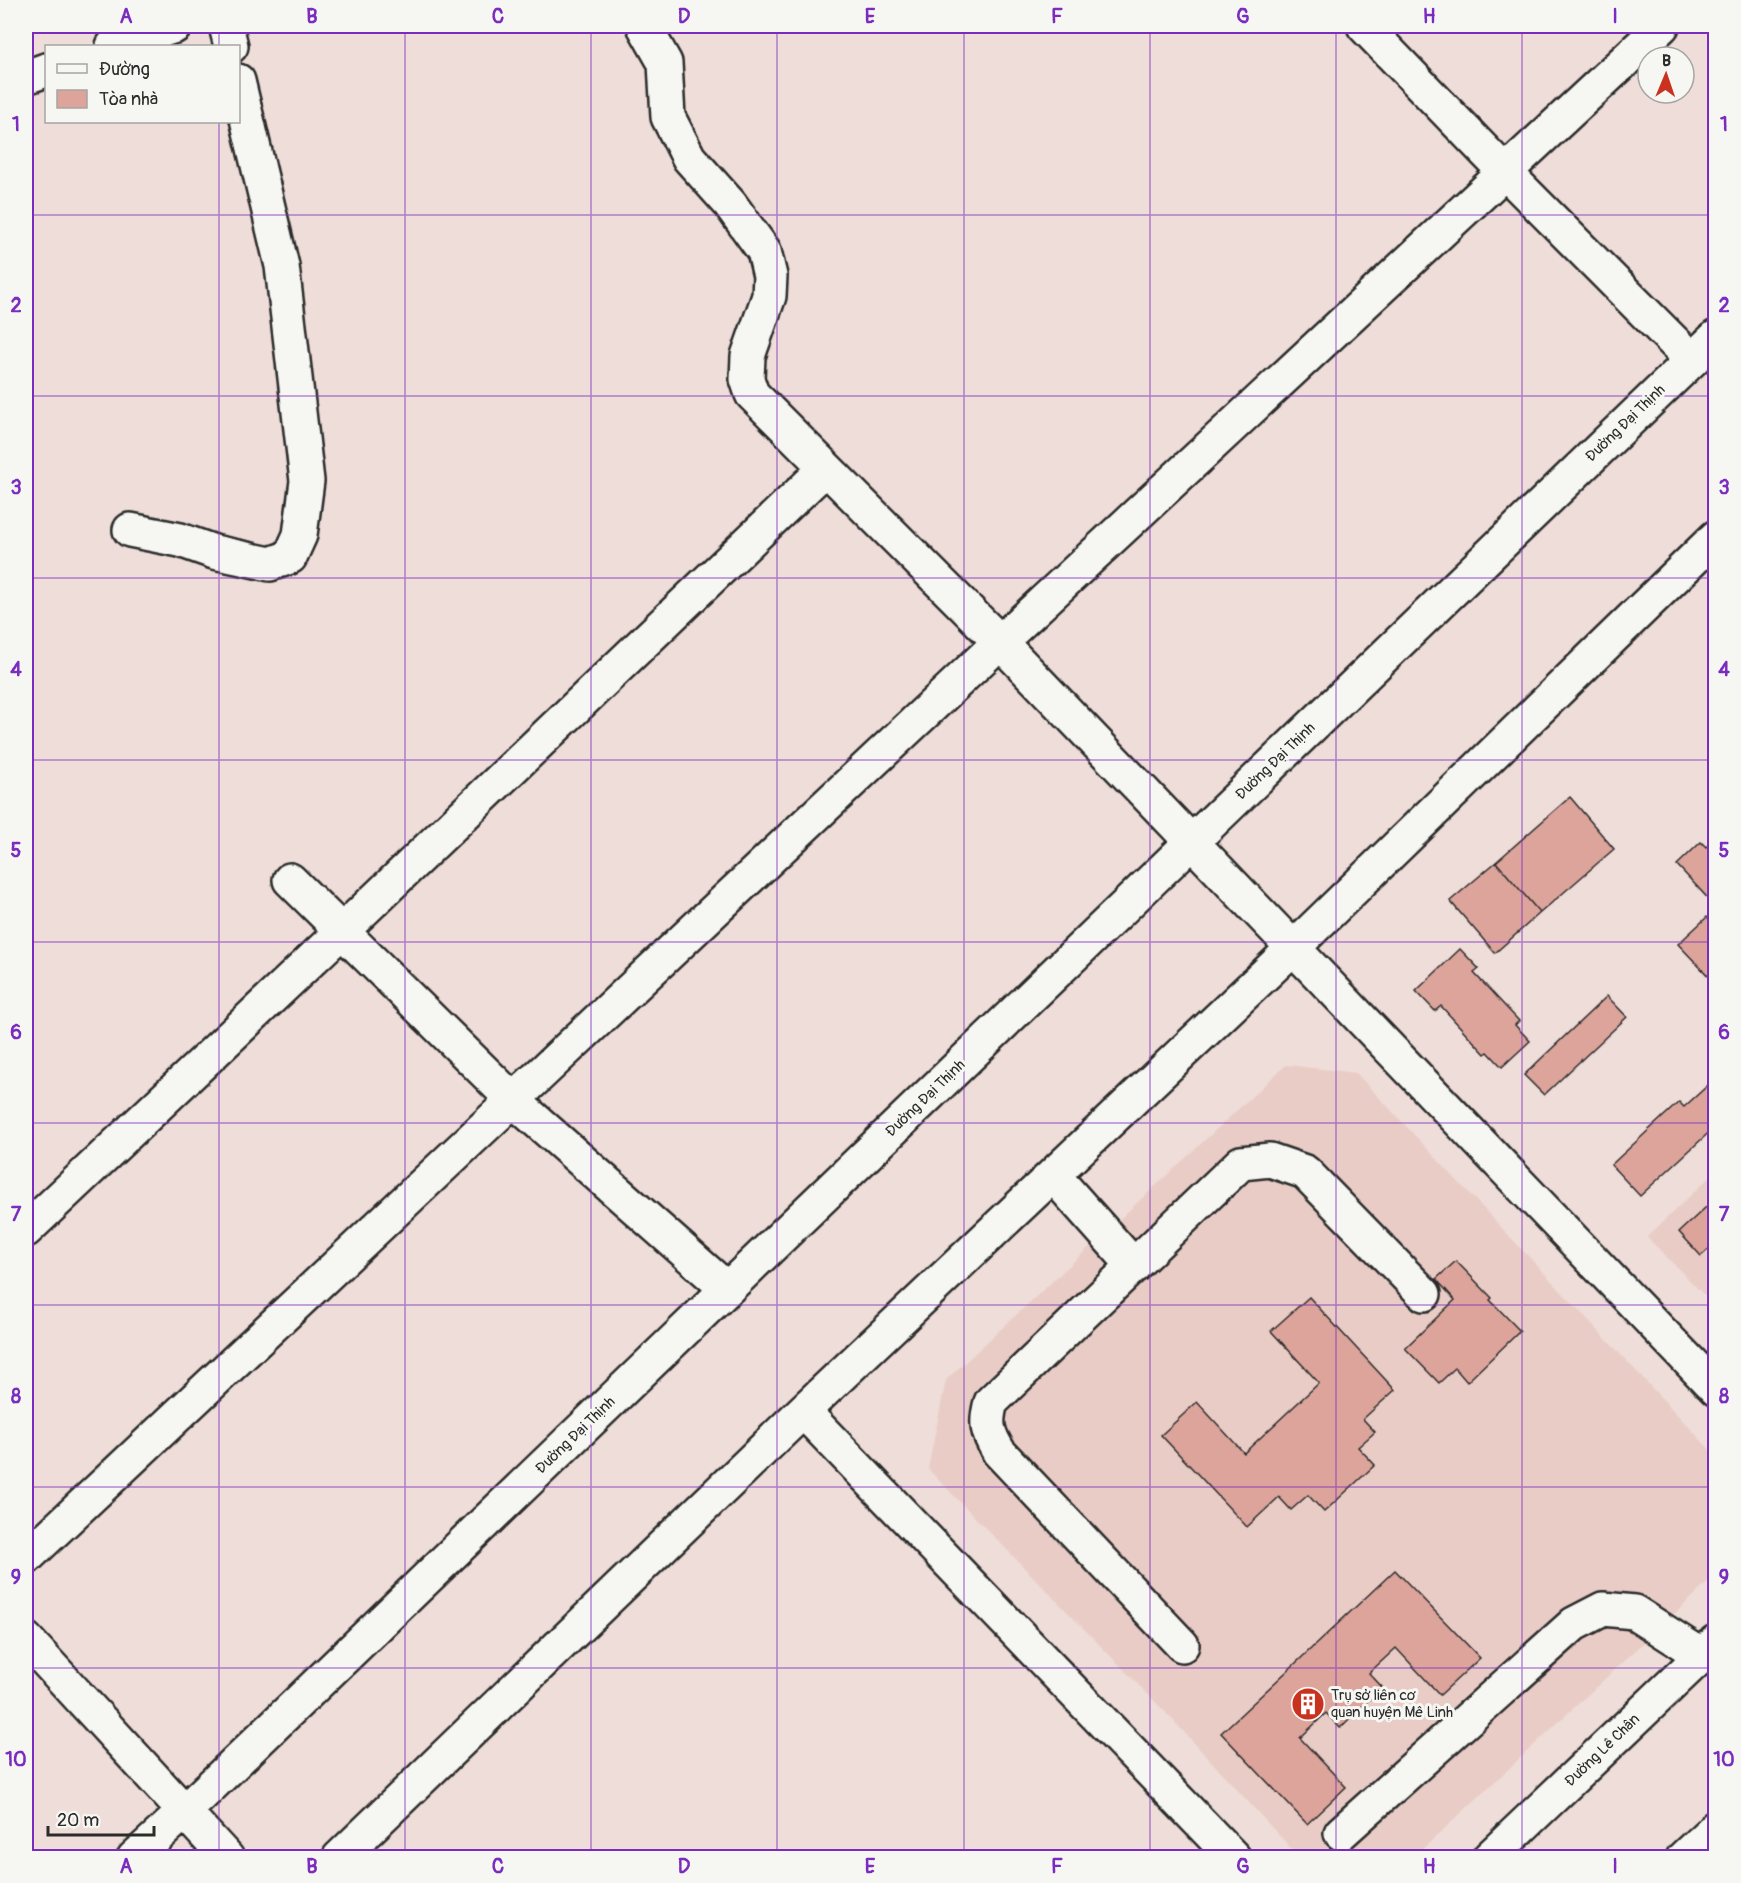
<svg xmlns="http://www.w3.org/2000/svg" width="1741" height="1883" viewBox="0 0 1741 1883" font-family="Pangolin,sans-serif">
<style>
.built{fill:#e9ccc6}
.building{fill:#dda49b;stroke:#2b2b2b;stroke-width:1.5}
.lines{fill:none;stroke-linecap:round;stroke-linejoin:round}
.minor-casing{stroke:#2b2b2b;stroke-width:38}
.minor{stroke:#f6f6f2;stroke-width:33}
.grid{fill:none;stroke:#7b2cbf;stroke-width:1.5;stroke-opacity:0.55}
.labels{text-anchor:middle;stroke-width:6;stroke-linejoin:round;paint-order:stroke}
.street-label{font-size:15px;fill:#2b2b2b;stroke:#f6f6f2}
.poi-label{font-size:15px;fill:#2b2b2b;stroke:#f6f6f2;text-anchor:start}
.neatline{fill:none;stroke:#7b2cbf;stroke-width:2}
.grid-label{font-size:20px;text-anchor:middle;font-weight:bold;fill:#7b2cbf}
</style>
<rect width="100%" height="100%" fill="#eeddd8"/>
<filter id="ink" filterUnits="userSpaceOnUse"><feTurbulence type="fractalNoise" baseFrequency=".0167" numOctaves="2"/><feDisplacementMap in="SourceGraphic" scale="12" xChannelSelector="R" yChannelSelector="G"/><feConvolveMatrix kernelMatrix="1 2 1 2 8 2 1 2 1" color-interpolation-filters="sRGB"/></filter>
<g filter="url(#ink)">
<path class="built" d="M1286,1065L1356,1073L1715,1455V1576L1414,1857H1299L1174,1721L928,1469L946,1380Z
M1715,1172V1306L1647,1237Z"/>
<path class="building" d="M1570,797L1614,849L1540,913L1496,862Z
M1716,838V907L1677,865L1701,842L1706,847Z
M1496,862L1540,913L1495,953L1450,901Z
M1707,917L1716,927V984L1678,944Z
M1460,949L1479,969L1474,973L1519,1021L1515,1025L1530,1041L1502,1067L1488,1052L1485,1054L1441,1006L1435,1011L1416,991Z
M1607,996L1627,1017L1544,1095L1524,1075Z
M1716,1078V1126L1640,1196L1611,1165L1679,1102L1684,1107Z
M1716,1198V1243L1701,1256L1679,1232Z
M1456,1261L1492,1298L1490,1300L1520,1331L1467,1382L1455,1368L1439,1383L1405,1348L1455,1300L1436,1279Z
M1309,1297L1395,1390L1363,1419L1375,1432L1358,1447L1375,1465L1324,1512L1308,1495L1291,1510L1279,1497L1247,1527L1161,1435L1197,1402L1244,1453L1319,1383L1271,1331Z
M1395,1570L1480,1658L1440,1695L1396,1648L1369,1673L1382,1687L1340,1728L1326,1713L1300,1738L1346,1787L1307,1824L1221,1733Z"/>
<g class="lines">
<g class="minor-casing">
<path id="minor" d="M226,26L231,46
M644,26L665,63L668,117L689,158L730,204L764,251L770,276L769,296L748,356L747,379L752,394L1000,642L1716,1389
M1364,26L1505,172L1691,359
M113,46L175,26
M26,77L46,70
M130,530L180,540L214,552L270,564L290,557L300,535L307,481L282,266L238,81
M290,880L513,1100L727,1289
M1053,1175L1134,1266
M26,1230L342,931L826,468
M803,1411L1234,1858
M26,1558L1000,642L1662,26
M26,1639L227,1858
M1182,1645L999,1452C987,1432 985,1424 991,1402L1241,1163L1270,1160L1305,1172L1424,1294
M1341,1833L1574,1624L1603,1609L1634,1612L1701,1655
M134,1858L185,1811L1716,337
M339,1858L803,1411L1293,948L1716,537
M1489,1858L1716,1642
M1683,1858L1716,1827"/>
</g>
<use href="#minor" class="minor"/>
</g>
</g>
<path class="grid" d="M219,26V46M405,26V1858M591,26V1858M777,26V1858M964,26V1858M1150,26V1858M1336,26V1858M1522,26V1858M219,122V1858M26,215H1716M26,396H1716M26,578H1716M26,760H1716M26,942H1716M26,1123H1716M26,1305H1716M26,1487H1716M26,1668H1716"/>
<defs>
<g id="building-disc" transform="scale(1.725)"><circle r="9.5" fill="#c8321e" stroke="#f6f6f2"/><path d="M-4-6H4V6H1V3H-1V6H-4ZM-2.5-4.3h1.7v1.8h-1.7ZM.8-4.3h1.7v1.8H.8ZM-2.5-1h1.7V.8h-1.7ZM.8-1h1.7V.8H.8Z" fill="#fff"/></g>
</defs>
<g fill-rule="evenodd">
<use href="#building-disc" x="1308" y="1704"/>
</g>
<g class="labels">
<g class="street-label">
<text transform="translate(1625 423) rotate(-44)" y="5">Đường Đại Thịnh</text>
<text transform="translate(1275 761) rotate(-44)" y="5">Đường Đại Thịnh</text>
<text transform="translate(925 1098) rotate(-44)" y="5">Đường Đại Thịnh</text>
<text transform="translate(575 1435) rotate(-44)" y="5">Đường Đại Thịnh</text>
<text transform="translate(1602 1750) rotate(-44)" y="5">Đường Lê Chân</text>
</g>
<g class="poi-label">
<text x="1331" y="1700">Trụ sở liên cơ<tspan x="1331" dy="17">quan huyện Mê Linh</tspan></text>
</g>
</g>
<rect width="1741" height="1883" fill="none" stroke="#f6f6f2" stroke-width="66"/>
<rect x="45" y="45" width="195" height="78" fill="#f6f6f2" stroke="#a5a5a2" stroke-width="1.5"/>
<rect x="57" y="64" width="30" height="9" fill="#f6f6f2" stroke="#a5a5a2" stroke-width="1.5"/>
<text x="99" y="75" font-size="18" fill="#2b2b2b">Đường</text>
<rect x="57" y="90" width="30" height="18" fill="#dda49b" stroke="#a5a5a2" stroke-width="1.5"/>
<text x="99" y="105" font-size="18" fill="#2b2b2b">Tòa nhà</text>
<g transform="translate(1666 75) rotate(2)"><circle r="28" fill="#f6f6f2" stroke="#a5a5a2" stroke-width="1.5"/>
<path d="M0-4.5L10 22L0 15L-10 22Z" fill="#c8321e"/>
<text y="-9" font-size="16" font-weight="bold" text-anchor="middle" fill="#2b2b2b">B</text>
</g>
<path d="M48 1826v9h106v-9" fill="none" stroke="#2b2b2b" stroke-width="3"/>
<text x="57" y="1826" font-size="18" fill="#2b2b2b" stroke="#f6f6f2" stroke-width="4.5" paint-order="stroke">20 m</text>
<rect x="33" y="33" width="1675" height="1817" class="neatline"/>
<g class="grid-label">
<text x="126" y="23">A</text>
<text x="312" y="23">B</text>
<text x="498" y="23">C</text>
<text x="684" y="23">D</text>
<text x="870" y="23">E</text>
<text x="1057" y="23">F</text>
<text x="1243" y="23">G</text>
<text x="1429" y="23">H</text>
<text x="1615" y="23">I</text>
<text x="16" y="131">1</text>
<text x="1724" y="131">1</text>
<text x="16" y="312">2</text>
<text x="1724" y="312">2</text>
<text x="16" y="494">3</text>
<text x="1724" y="494">3</text>
<text x="16" y="676">4</text>
<text x="1724" y="676">4</text>
<text x="16" y="857">5</text>
<text x="1724" y="857">5</text>
<text x="16" y="1039">6</text>
<text x="1724" y="1039">6</text>
<text x="16" y="1221">7</text>
<text x="1724" y="1221">7</text>
<text x="16" y="1403">8</text>
<text x="1724" y="1403">8</text>
<text x="16" y="1584">9</text>
<text x="1724" y="1584">9</text>
<text x="16" y="1766">10</text>
<text x="1724" y="1766">10</text>
<text x="126" y="1873">A</text>
<text x="312" y="1873">B</text>
<text x="498" y="1873">C</text>
<text x="684" y="1873">D</text>
<text x="870" y="1873">E</text>
<text x="1057" y="1873">F</text>
<text x="1243" y="1873">G</text>
<text x="1429" y="1873">H</text>
<text x="1615" y="1873">I</text>
</g>
</svg>
